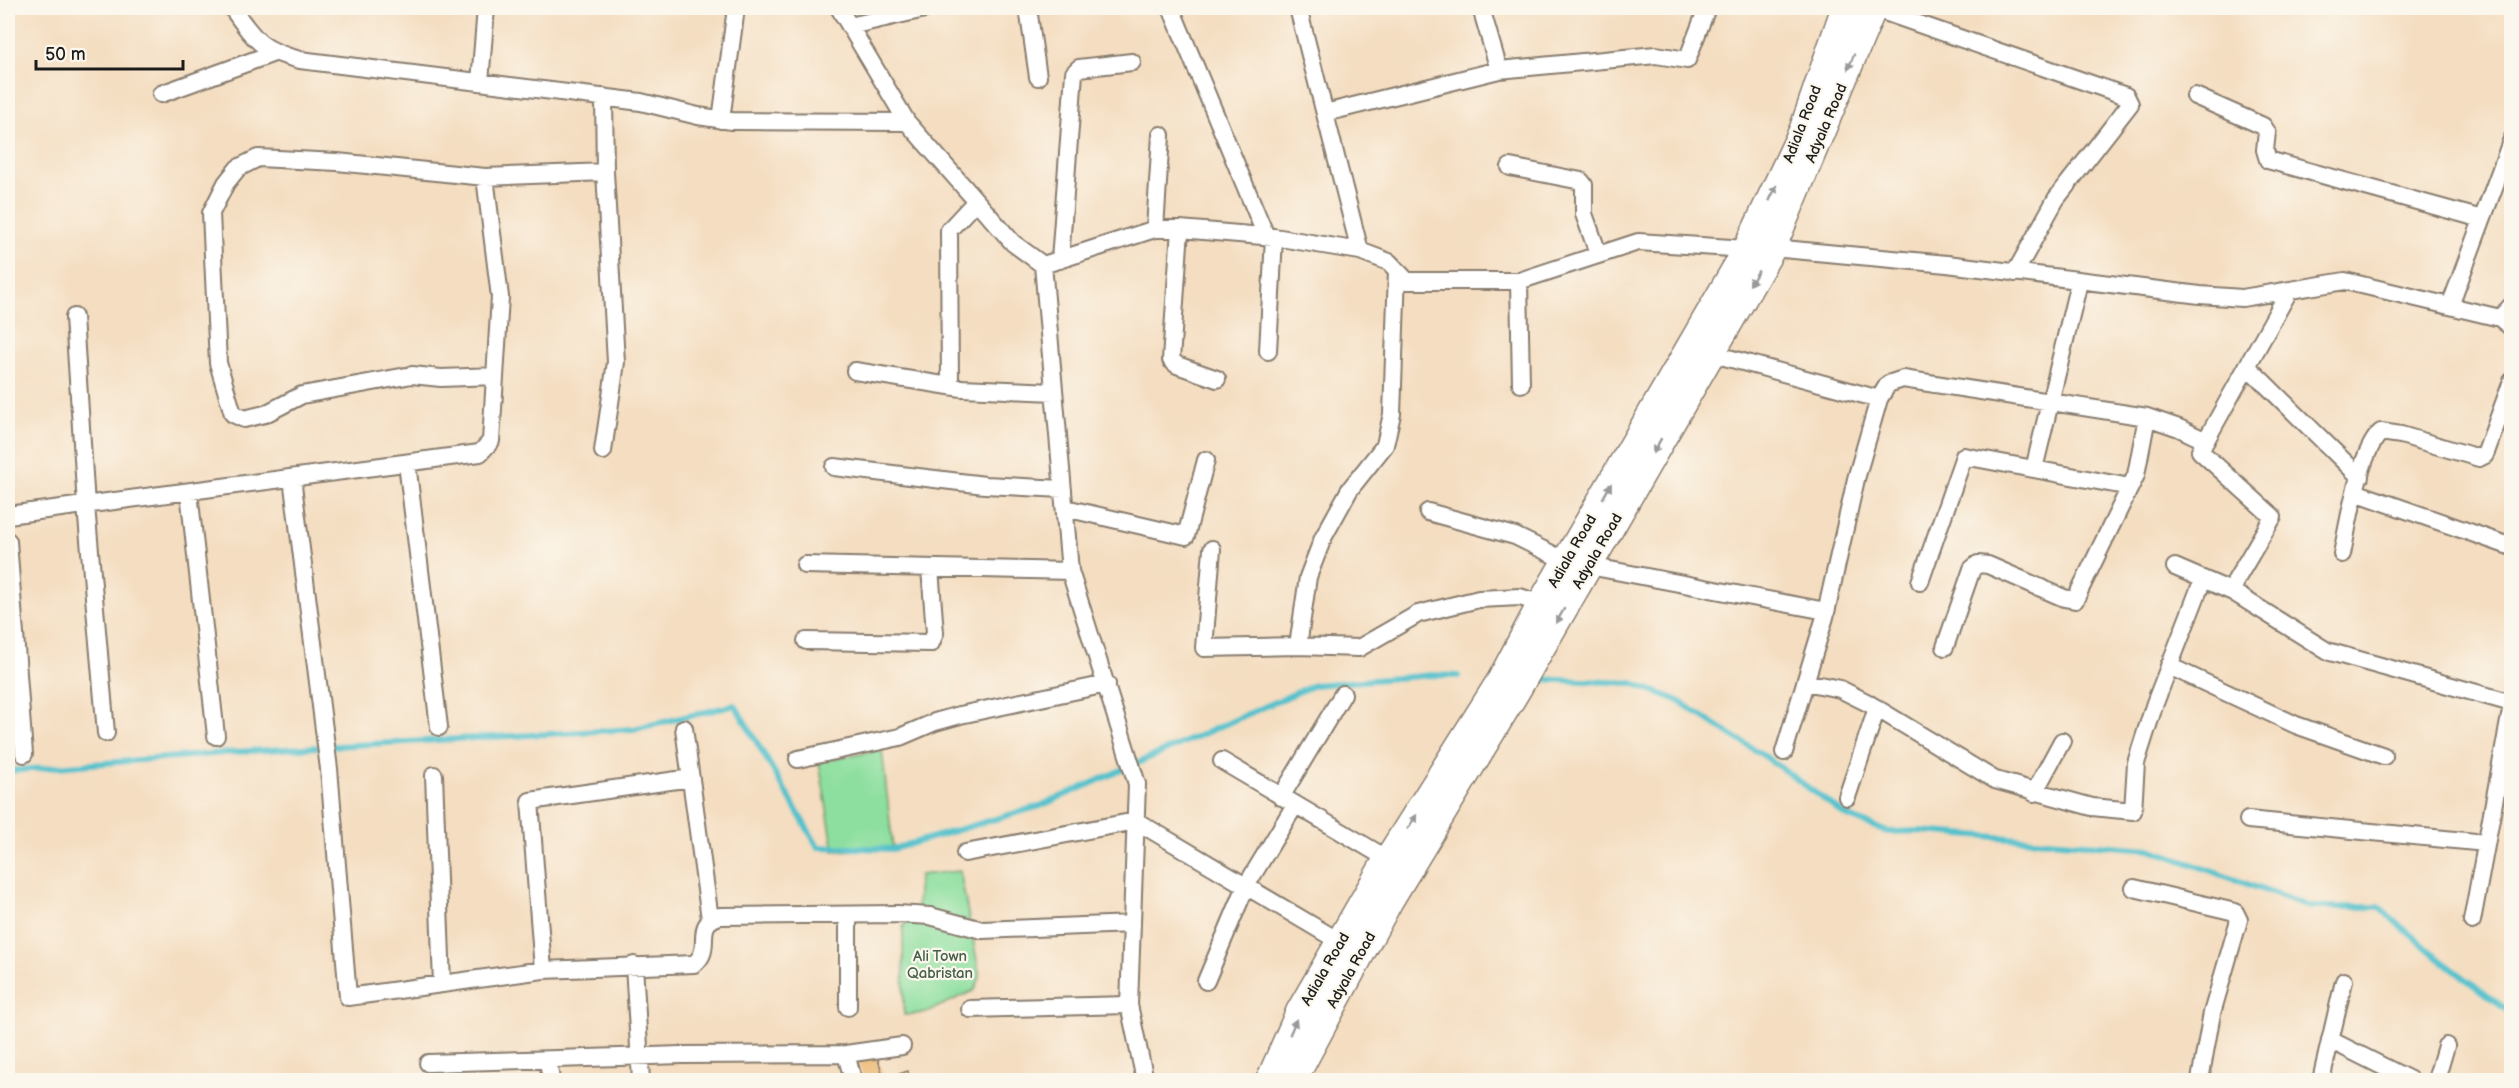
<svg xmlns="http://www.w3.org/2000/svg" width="2519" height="1088" viewBox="0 0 2519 1088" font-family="'Balsamiq Sans',sans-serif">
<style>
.green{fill:#8ddf9f;stroke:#547e5e;stroke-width:1.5}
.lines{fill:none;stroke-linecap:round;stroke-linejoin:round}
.stream{stroke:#54c1cc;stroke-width:6}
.building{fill:#edb772}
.street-casing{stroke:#887c6e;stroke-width:20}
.primary-casing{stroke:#887c6e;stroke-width:30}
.street{stroke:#fff;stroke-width:16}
.primary{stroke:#fff;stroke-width:27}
.oneway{fill:#999}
.labels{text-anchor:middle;stroke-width:4.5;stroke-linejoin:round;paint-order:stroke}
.street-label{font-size:15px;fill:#1c1c1c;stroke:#fbf7ec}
.park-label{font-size:15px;fill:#44604a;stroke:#fbf7ec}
</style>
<rect width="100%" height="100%" fill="#fbf7ec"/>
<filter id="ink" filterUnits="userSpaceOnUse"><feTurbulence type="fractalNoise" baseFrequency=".0167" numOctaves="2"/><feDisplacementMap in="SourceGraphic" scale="12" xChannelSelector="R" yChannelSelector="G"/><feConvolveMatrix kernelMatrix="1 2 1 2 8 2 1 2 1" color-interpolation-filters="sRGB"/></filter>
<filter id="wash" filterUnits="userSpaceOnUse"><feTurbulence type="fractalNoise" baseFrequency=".008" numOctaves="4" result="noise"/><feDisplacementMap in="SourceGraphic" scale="24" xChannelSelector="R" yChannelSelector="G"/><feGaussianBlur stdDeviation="1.35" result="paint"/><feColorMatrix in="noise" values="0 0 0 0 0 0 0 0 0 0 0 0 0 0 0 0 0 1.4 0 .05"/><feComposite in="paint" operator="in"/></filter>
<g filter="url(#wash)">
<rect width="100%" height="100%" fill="#f4ddc0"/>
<path class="green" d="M882,750L893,849L834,851L819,762Z
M960,871L980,977L975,990L925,1013L904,1015L903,927L917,909L919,875Z"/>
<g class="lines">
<path class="stream" d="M1536,679L1632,683L1677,700L1766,757L1847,816L1888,832L1921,831L2150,849L2311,907H2378L2442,961L2512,1014
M8,771L249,751L634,729L735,705L818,847L893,849L1040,806L1314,685L1432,675L1458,676"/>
</g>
<g id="blocks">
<path class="building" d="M876,1053L884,1079L908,1071L910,1080H863L857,1059Z"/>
</g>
</g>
<g filter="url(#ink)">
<use href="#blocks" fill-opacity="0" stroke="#887c6e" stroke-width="1.5"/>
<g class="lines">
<g class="street-casing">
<path id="street" d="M232,8C255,40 260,50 300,60L641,102L698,116L732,121L907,122
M839,8L907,122L1013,243L1043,265
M1028,8L1038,77
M1171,8L1266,236
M1298,8L1360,251
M1481,8L1499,70
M1873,8L2126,96L2130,104L2056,199L2015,273
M850,26L929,8
M480,82L486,8
M161,94L274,53
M2195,96L2263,126L2267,132L2265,150L2268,160L2482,219
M1325,113L1499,70L1656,55L1687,60L1707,8
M721,120L736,8
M1510,167L1581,181L1584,185V214L1598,253
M1155,229L1161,135
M1180,229L1171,360L1177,365L1217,379
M1060,260L1074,73L1079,68L1132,62
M1519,281L1521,384
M2289,291L2200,451L2273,517L2236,580L2233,592L2327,651L2512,703
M2450,306L2512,139
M74,317L86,506L106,733
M2500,318L2512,305
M1268,351L1274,237
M1710,353L1879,399
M2247,366L2360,477
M855,371L962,388L1054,392
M495,376L441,378L412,375L302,395L265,414L244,419L233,414L218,363L211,213L226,183L238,168L258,158L337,162L485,177L605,172
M950,386L949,230L976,201
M603,451L616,362L605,172L604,97
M407,463L439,727
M834,467L985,485L1063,489
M2034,469L2079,282
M292,478L329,769L348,997L543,970L694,964C715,949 691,924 720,916L898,914L930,916L982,930L1132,924
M189,492L216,736
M2355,492L2512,547
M1065,508L1186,536L1206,460
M1428,512L1515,536L1566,561
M8,515L480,453L491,441L500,297L485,177
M8,541L24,754
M1212,549L1204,648L1298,646L1359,648L1418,614L1479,599L1520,597L1541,604
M2342,554C2348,525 2359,452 2381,432L2401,435L2479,458L2485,455L2512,381
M805,565L1070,571
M1589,566L1826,611
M2175,567L2233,592
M1920,582L1964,456L2130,487
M806,641L931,643L935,633L930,568
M1298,646L1308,577L1323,538L1350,489L1385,445L1392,414L1397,271
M1945,647L1972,569L1978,564L1988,565L2064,598L2075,600L2136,475L2147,417
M2169,666L2296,725L2384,756
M1805,682L1840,689L1868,703L1995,780L2092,807L2133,811L2136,763L2155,703L2203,579
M684,728L710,919
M1784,752L1825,617L1856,479L1879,399L1888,384L1903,379L2147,417L2179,428L2206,441
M798,759L900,737L935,722L960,715L1107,684
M1222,761L1396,864
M434,775L442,984
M2034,793L2062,741
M1281,797L1343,694
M1847,797L1877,708
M2248,820L2486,843
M965,853L1136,821L1347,946
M2134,888L2235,912L2239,920L2212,1013L2200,1080
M848,915V1007
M2472,921L2512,705
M634,965L641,1080
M543,970L530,801L691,778
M1206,981L1246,886L1295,805
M970,1009L1129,1005
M2330,1040L2410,1080
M846,1054L853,1080
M548,1061L551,1080
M428,1063L682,1055L846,1054L902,1046
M1145,1080L1129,1005L1137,784L1070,571L1043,265L1155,229H1180L1274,237L1360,251L1389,262L1407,281H1519L1638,242L1747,249L1772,248L1947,264L2200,295L2242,298L2345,281L2500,318L2512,328
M2321,1080L2344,981
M2436,1080L2446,1046"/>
</g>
<g class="primary-casing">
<path id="primary" d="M1270,1080L1300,1011L1383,867L1501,680L1541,604L1747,249L1803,130L1845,8
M1293,1080L1389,901L1515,693L1772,248L1873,8"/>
</g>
<use href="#street" class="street"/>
<use href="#primary" class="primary"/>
</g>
<defs><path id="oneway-solid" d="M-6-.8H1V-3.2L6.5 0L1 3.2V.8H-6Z" transform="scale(1.5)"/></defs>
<g class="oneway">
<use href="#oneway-solid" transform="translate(1851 62) rotate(112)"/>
<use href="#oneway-solid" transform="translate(1773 193) rotate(-65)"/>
<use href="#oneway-solid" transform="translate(1754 278) rotate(121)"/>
<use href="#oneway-solid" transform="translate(1657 446) rotate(119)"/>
<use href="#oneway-solid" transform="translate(1607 491) rotate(-60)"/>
<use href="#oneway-solid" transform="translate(1560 616) rotate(120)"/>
<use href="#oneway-solid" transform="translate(1412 822) rotate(-58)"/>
<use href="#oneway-solid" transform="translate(1293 1027) rotate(-67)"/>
</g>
</g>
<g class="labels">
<g class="street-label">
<text transform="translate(1826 123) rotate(-67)" y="5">Adyala Road</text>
<text transform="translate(1802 124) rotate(-69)" y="5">Adiala Road</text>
<text transform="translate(1572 551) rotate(-60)" y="5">Adiala Road</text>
<text transform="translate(1597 551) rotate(-60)" y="5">Adyala Road</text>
<text transform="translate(1325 969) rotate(-60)" y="5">Adiala Road</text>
<text transform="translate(1351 970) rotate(-61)" y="5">Adyala Road</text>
</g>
<g class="park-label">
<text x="940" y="961">Ali Town<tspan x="940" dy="17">Qabristan</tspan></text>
</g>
</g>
<rect width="2519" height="1088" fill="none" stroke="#fbf7ec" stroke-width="30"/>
<path d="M36 60v9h147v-9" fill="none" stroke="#1c1c1c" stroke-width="3"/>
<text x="45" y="60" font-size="18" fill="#1c1c1c" stroke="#fbf7ec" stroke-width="4.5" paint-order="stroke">50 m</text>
</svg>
